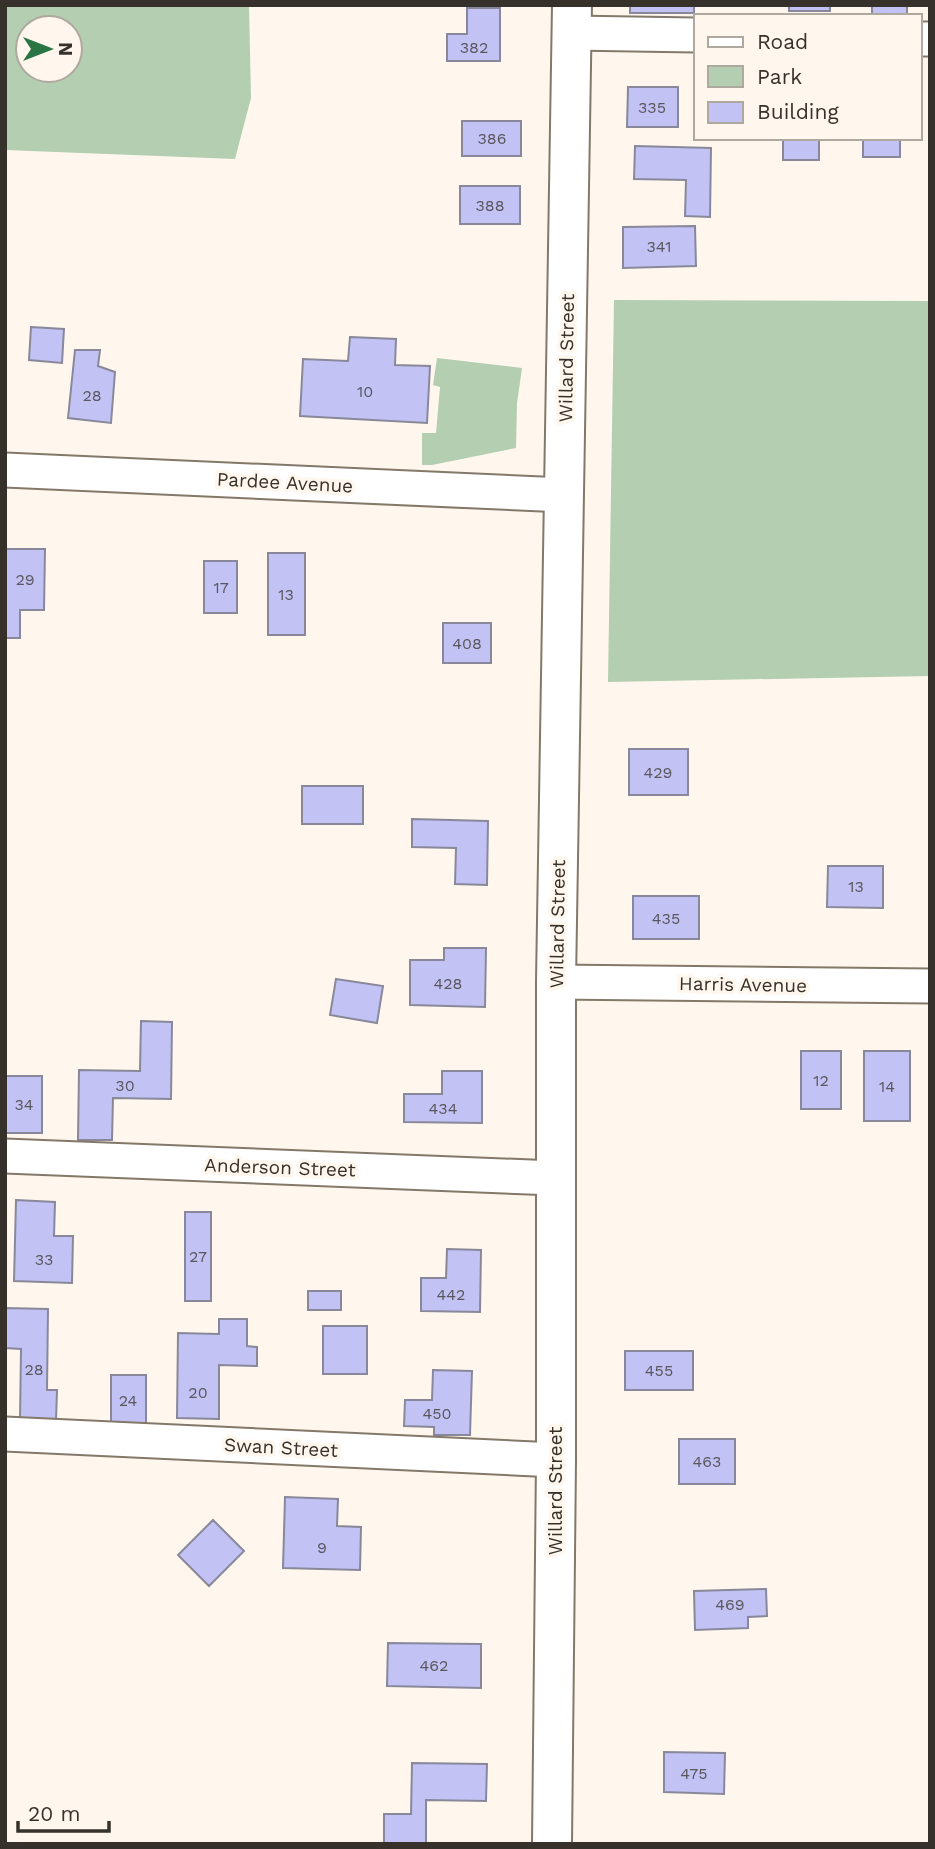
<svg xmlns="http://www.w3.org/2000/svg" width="935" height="1849" viewBox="0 0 935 1849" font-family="'Work Sans',sans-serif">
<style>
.green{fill:#b3ceb0;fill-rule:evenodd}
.building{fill:#c2c3f4;stroke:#88889a;stroke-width:2}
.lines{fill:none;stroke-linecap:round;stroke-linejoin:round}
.street-casing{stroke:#837869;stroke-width:37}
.secondary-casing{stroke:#837869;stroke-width:42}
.street{stroke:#fff;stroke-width:33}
.secondary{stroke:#fff;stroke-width:38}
.labels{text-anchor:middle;stroke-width:7;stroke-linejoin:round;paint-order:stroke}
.number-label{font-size:16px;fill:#59565d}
.street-label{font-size:19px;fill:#36322b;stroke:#fff7ed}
</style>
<rect width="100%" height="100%" fill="#fff7ed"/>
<path class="green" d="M5,5H249L251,98L235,159L5,150ZM28,28H70V70H28Z
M614,300L930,301V676L608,682Z
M437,358L522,368L517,403L516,448L432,465H422V433H436L440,387L433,385Z"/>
<path class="building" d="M630,5H694V13H630Z
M789,5H830V11H789Z
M872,5H907V15H872Z
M467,8H500V61H447V34H467Z
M628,87H678V127H627Z
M462,121H521V156H462Z
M783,138H819V160H783Z
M863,138H900V157H863Z
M635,146L711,148L710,217L685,216L686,180L634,179Z
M460,186H520V224H460Z
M695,226L696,266L623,268V227Z
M31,327L64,329L62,363L29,360Z
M350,337L396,339L395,365L430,366L427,423L300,416L303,359L348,361Z
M75,350H100L98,366L115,372L111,423L68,418Z
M5,549H45L44,610H20V638H5Z
M268,553H305V635H268Z
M204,561H237V613H204Z
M443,623H491V663H443Z
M629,749H688V795H629Z
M302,786H363V824H302Z
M412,819L488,821L487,885L455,884L456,848L412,847Z
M828,866H883V908L827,907Z
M633,896H699V939H633Z
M444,948H486L485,1007L410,1005V960H444Z
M336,979L383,986L377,1023L330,1015Z
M141,1021L172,1022L171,1099L113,1098L112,1140H78L79,1070L140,1071Z
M801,1051H841V1109H801Z
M864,1051H910V1121H864Z
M442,1071H482V1123L404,1122V1094H442Z
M5,1076H42V1133H5Z
M16,1200L55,1202L54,1236H73L72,1283L14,1281Z
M185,1212H211V1301H185Z
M447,1249L481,1250L480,1312L421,1311V1278H446Z
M308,1291H341V1310H308Z
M5,1308L48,1309L47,1390H57L56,1421L20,1420L21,1349L5,1348Z
M219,1319H247V1346L257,1347V1366L219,1365V1419L177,1418L178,1333L219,1334Z
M323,1326H367V1374H323Z
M625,1351H693V1390H625Z
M433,1370L472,1371L470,1435H434V1427L404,1426L405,1400H432Z
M111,1375H146V1425H111Z
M679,1439H735V1484H679Z
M285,1497L338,1499L337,1526L361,1527L360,1570L283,1568Z
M213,1520L244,1551L209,1586L178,1555Z
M766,1589L767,1616L748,1617V1628L695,1630L694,1591Z
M388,1643L481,1644V1688L387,1686Z
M664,1752L725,1753L724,1794L664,1792Z
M412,1763L487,1764L486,1801L426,1800V1844H384V1814H411Z"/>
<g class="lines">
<g class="street-casing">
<path id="street" d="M571,33L695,35
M919,39H930
M5,470L564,495
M556,982L930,986
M5,1156L555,1178
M5,1434L556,1460"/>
</g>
<g class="secondary-casing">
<path id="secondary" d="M552,1844L556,1460V982L572,5"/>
</g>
<use href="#street" class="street"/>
<use href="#secondary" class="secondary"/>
</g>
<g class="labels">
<g class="number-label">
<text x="474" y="53">382</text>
<text x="652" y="113">335</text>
<text x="492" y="144">386</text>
<text x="490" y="211">388</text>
<text x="659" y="252">341</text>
<text x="365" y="397">10</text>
<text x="92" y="401">28</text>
<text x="25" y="585">29</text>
<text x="221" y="593">17</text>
<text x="286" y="600">13</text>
<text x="467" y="649">408</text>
<text x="658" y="778">429</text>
<text x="856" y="892">13</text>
<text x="666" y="924">435</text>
<text x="448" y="989">428</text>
<text x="821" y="1086">12</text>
<text x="125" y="1091">30</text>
<text x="887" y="1092">14</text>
<text x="24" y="1110">34</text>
<text x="443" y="1114">434</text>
<text x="198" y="1262">27</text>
<text x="44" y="1265">33</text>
<text x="451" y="1300">442</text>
<text x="34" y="1375">28</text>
<text x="659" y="1376">455</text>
<text x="198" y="1398">20</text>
<text x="128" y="1406">24</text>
<text x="437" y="1419">450</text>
<text x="707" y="1467">463</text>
<text x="322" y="1553">9</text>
<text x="730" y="1610">469</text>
<text x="434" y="1671">462</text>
<text x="694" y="1779">475</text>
</g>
<g class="street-label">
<text transform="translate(566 358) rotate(-89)" y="7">Willard Street</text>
<text transform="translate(285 482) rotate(3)" y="7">Pardee Avenue</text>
<text transform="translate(557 924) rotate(-89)" y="7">Willard Street</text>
<text transform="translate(743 984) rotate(1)" y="7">Harris Avenue</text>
<text transform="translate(280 1167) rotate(2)" y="7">Anderson Street</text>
<text transform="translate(281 1447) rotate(3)" y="7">Swan Street</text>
<text transform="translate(555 1491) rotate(-90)" y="7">Willard Street</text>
</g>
</g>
<rect width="935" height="1849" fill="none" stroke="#36322b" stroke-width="14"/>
<rect x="694" y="14" width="228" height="126" fill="#fff7ed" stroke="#afa89f" stroke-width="2"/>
<rect x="708" y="37" width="35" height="10" fill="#ffffff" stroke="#afa89f" stroke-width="2"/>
<text x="757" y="49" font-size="21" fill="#36322b">Road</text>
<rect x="708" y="66" width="35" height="21" fill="#b3ceb0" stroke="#afa89f" stroke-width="2"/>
<text x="757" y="84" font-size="21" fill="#36322b">Park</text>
<rect x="708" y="102" width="35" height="21" fill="#c2c3f4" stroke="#afa89f" stroke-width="2"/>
<text x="757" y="119" font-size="21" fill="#36322b">Building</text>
<g transform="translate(49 49) rotate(90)"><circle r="33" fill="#fff7ed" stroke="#afa89f" stroke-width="2"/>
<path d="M0-5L12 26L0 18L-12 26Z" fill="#297543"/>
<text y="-10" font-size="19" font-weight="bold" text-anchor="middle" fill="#36322b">N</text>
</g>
<path d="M18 1821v10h91v-10" fill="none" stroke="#36322b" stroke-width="3.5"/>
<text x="28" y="1821" font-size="21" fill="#36322b" stroke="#fff7ed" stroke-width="5" paint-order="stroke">20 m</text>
</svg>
